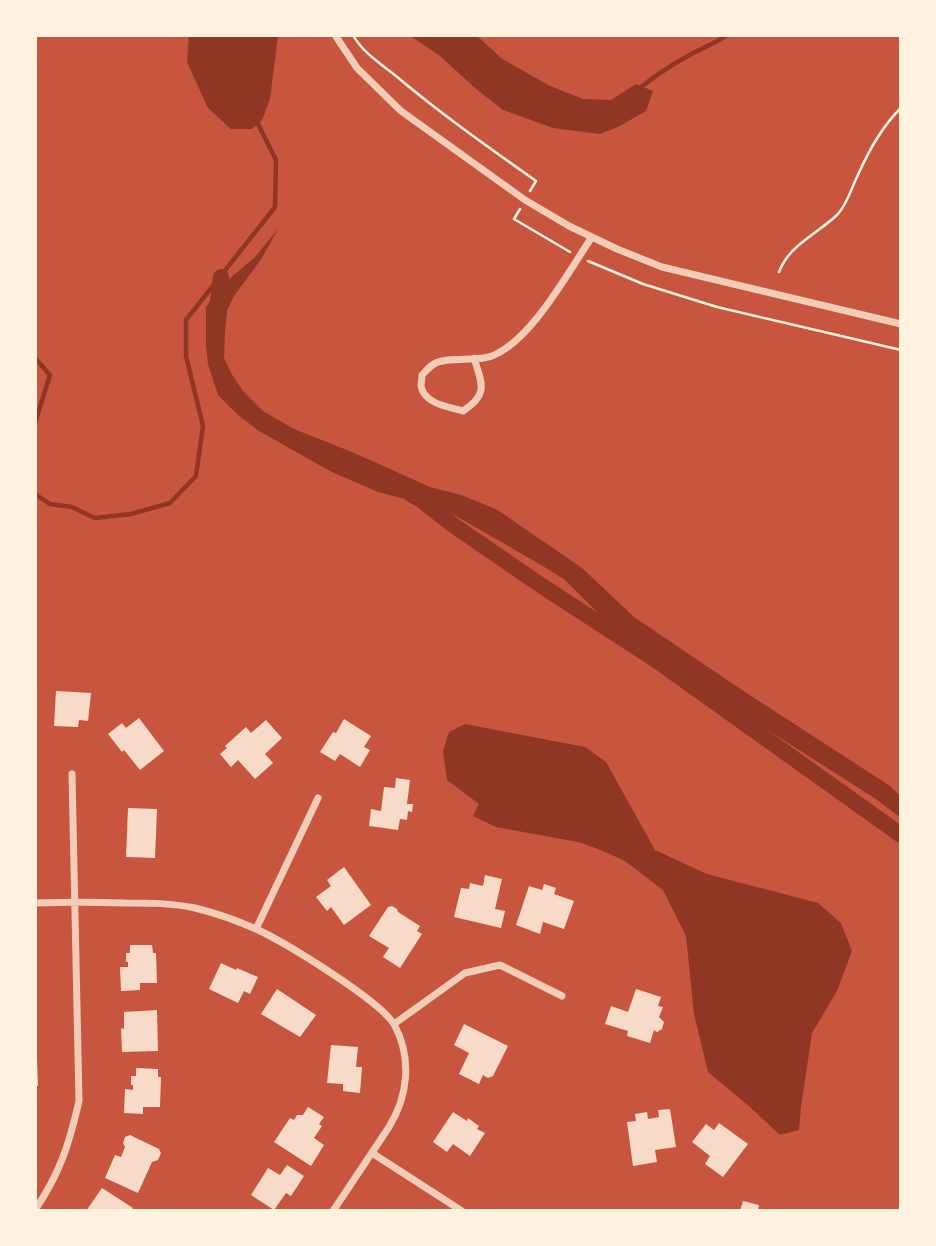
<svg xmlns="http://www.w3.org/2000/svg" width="936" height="1246" viewBox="0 0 936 1246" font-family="'PT Sans Narrow',sans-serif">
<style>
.water{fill:#8f3625}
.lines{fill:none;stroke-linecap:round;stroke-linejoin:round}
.stream{stroke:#8f3625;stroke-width:4.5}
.canal{stroke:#8f3625;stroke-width:16}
.building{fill:#f7dbc8}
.path{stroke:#fff3e0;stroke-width:2.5}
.minor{stroke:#f1ccb7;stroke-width:7}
</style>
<rect width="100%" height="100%" fill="#c8553d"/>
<path class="water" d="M189,35H278L270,99L262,120L252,129H231L208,108L187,62Z
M409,35H476L501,58L548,85L583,99L611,100L636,84L653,91L646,111L618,127L600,134L553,128L503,110L475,88L440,56Z
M278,229L262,258L234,296L227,311L225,332L224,358L231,373L243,391L263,411L294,429L352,452L430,487L461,495L496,509L582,568L634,617L745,692L890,786L901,797V818L876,799L678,673L626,636L599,614L564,579L536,562L449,512L417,502L378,492L330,471L259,431L238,415L218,395L208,364L206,345V307L217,291L229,279L255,257Z
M465,724L585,747L606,762L655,850L707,874L818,903L841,923L852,951L837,991L812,1033L801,1107L799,1130L780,1135L750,1107L708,1072L694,1014L686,936L663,890L625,861L601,850L578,842L496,827L473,816L479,804L447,780L443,751L449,732Z"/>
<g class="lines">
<path class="stream" d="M639,89C653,77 670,66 686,57C700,49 714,44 727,35
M35,358L50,375L35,423
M35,494L50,504L72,507L95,518L131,514L170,503L196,476L203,426L186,356V320L275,207L276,160L256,120"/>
<path class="canal" d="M217,309L221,277
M412,495L420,499L453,525L542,586L656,660L901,835"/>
</g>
<path class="building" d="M56,691L91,693L88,721L79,720L78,727L54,726Z
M139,718L164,751L140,770L124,750L122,752L108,734L122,723L126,728Z
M344,719L371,736L364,747L370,750L360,767L340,754L335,761L320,752L333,732L336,733Z
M266,720L282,738L265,754L273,763L255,779L238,760L231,767L220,754L227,748L225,746L246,727L251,733Z
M396,778L410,780L407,804H413L412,812L408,811L407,820L400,819L398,830L369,826L371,809L381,811L384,787L395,788Z
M128,808L157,809L155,858L126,857Z
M344,867L371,905L344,925L331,907L327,911L316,897L331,886L327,880Z
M485,875L502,879L495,909L505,911L501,928L454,917L461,888L469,889L470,883L483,886Z
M544,884L556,888L554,894L574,901L564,929L543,922L540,934L516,925L529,886L542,890Z
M392,906L397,909L398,912L420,926L417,931L422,934L400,968L383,957L389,948L369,936L388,907Z
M130,945H152L153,953H156L157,983H140V990L121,991L120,967H128V962H126V953H130Z
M221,963L236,970L237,968L258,977L250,994L244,991L238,1003L209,989Z
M277,989L316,1015L300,1037L261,1014Z
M636,989L661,997L658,1006L663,1007L659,1017L664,1022L662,1029L657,1032L654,1030L650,1043L627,1036L628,1031L605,1024L611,1006L628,1012Z
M157,1010L158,1051L122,1052L121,1028L124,1029V1012Z
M464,1024L508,1046L493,1076L488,1078L483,1075L479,1084L459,1074L469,1053L454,1045Z
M331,1045L358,1047L356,1067H362L360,1093L343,1091V1084L327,1083Z
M35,1058H37L38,1086H35Z
M136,1068L158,1069V1077H161L160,1107H143V1114L124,1113L125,1089L133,1090V1085H131V1076H136Z
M308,1107L324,1117L319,1124L322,1126L314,1138L324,1145L311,1166L274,1142L290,1118L294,1120L297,1115H303Z
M670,1109L676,1147L655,1150L657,1162L633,1166L627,1122L636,1121L635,1114L647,1112L648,1119L659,1117L658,1110Z
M453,1112L467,1121L468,1118L479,1126L477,1129L485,1133L470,1156L453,1144L447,1152L433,1142Z
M719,1123L748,1144L723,1177L705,1164L710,1156L692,1142L706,1124L714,1130Z
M130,1135L159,1149L161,1153L158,1160L152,1162L138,1193L105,1178L115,1155L121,1157L125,1147L123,1143L125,1137Z
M287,1165L304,1176L291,1196L286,1193L274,1210L251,1195L268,1168L280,1175Z
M102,1188L133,1208L131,1211H86Z
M743,1201L759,1205L758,1211H740Z"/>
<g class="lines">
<path class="path" d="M353,35C362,52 381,64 396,76C441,114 488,147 536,181L530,191
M520,209L514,219L570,252
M588,261L643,284L717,307L901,350
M779,272C789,245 817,234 837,215C847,205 851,189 857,177C868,152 881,127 901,108"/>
<path class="minor" d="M335,35L357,68L401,111L525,200L569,226L617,249L662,267L901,324
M474,358C482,384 489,394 463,411C449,407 424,404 421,386C421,383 422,379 422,375C426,371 430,366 434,364C446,356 478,362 492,356C532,340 568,272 592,237
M35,903C65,902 95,902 126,903C149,903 172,903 195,908C215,913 236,920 256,929C283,941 383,1002 395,1026C412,1059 408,1096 389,1127L333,1211
M256,929L318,798
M394,1024L465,973L500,965L562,996
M372,1153L462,1211
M35,1210C60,1173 69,1145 79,1101L72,774"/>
</g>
<rect width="936" height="1246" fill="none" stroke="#fff3e0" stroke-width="74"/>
</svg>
